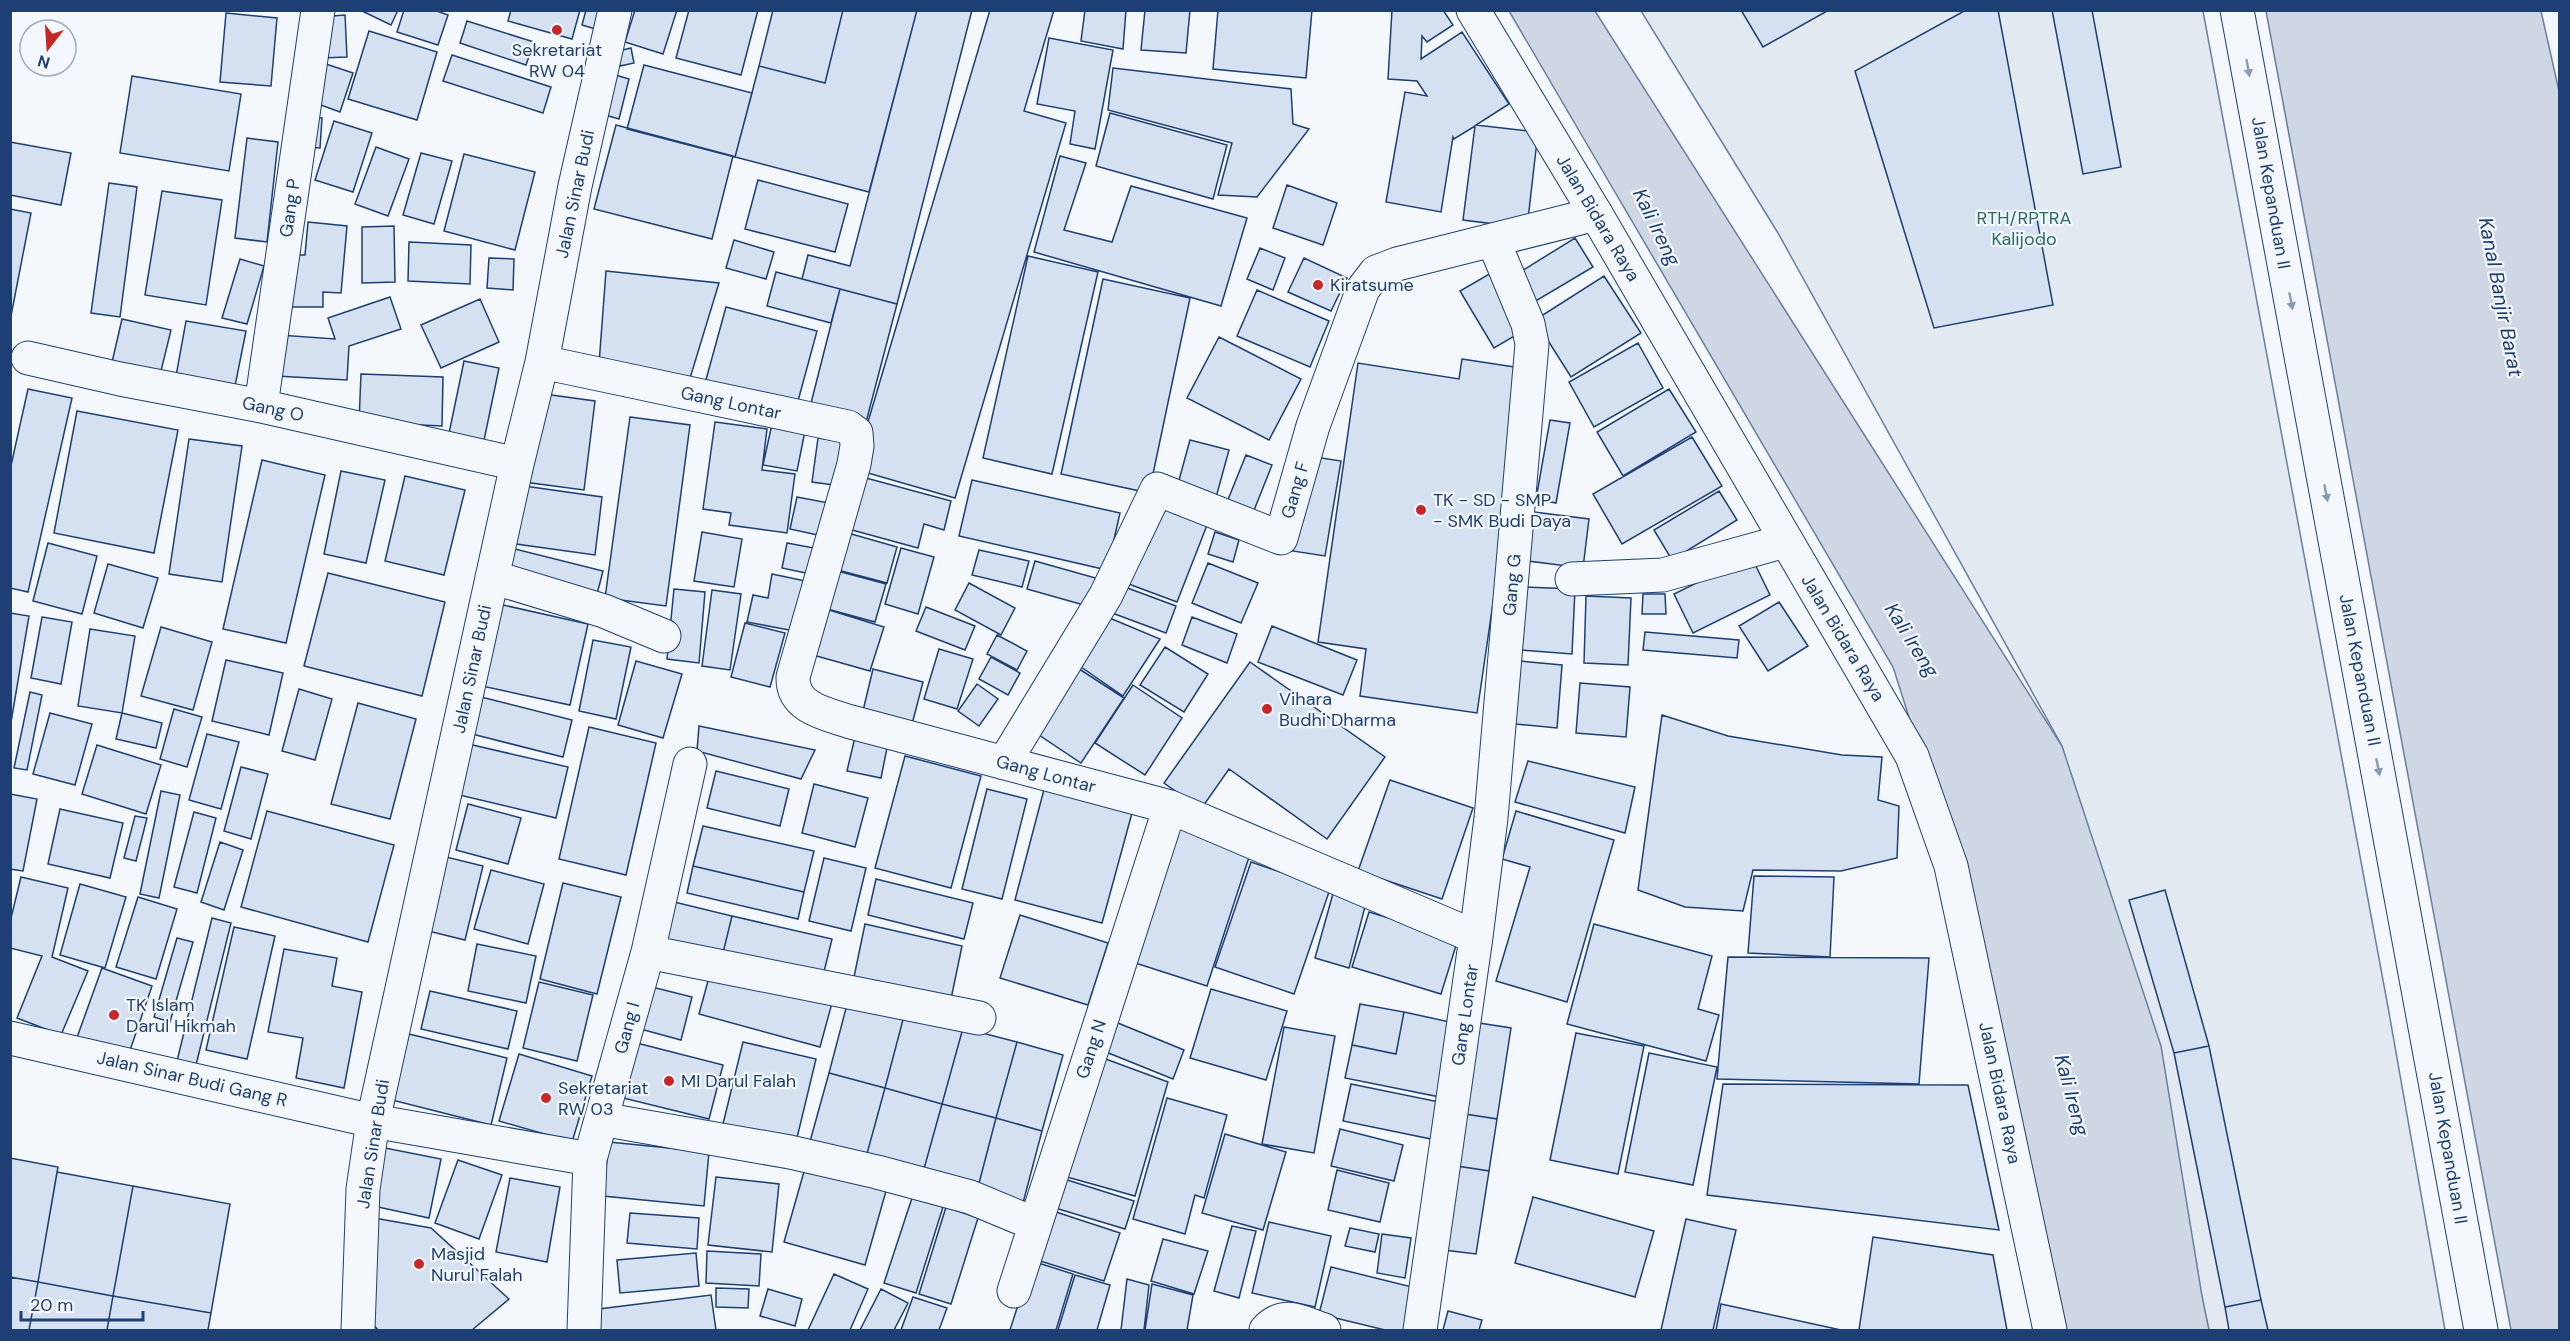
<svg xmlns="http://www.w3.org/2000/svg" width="2570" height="1341" viewBox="0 0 2570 1341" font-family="'DM Sans',sans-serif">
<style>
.green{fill:#e3e9f0;stroke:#687fa3;stroke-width:1.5}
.water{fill:#cfd7e4;stroke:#687fa3;stroke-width:1.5}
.building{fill:#d5e0f0;stroke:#1d3f73;stroke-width:1.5}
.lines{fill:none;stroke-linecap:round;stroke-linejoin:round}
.street-casing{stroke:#1d3f73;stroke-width:35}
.secondary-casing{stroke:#1d3f73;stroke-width:35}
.street{stroke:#f4f7fb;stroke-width:33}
.secondary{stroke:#f4f7fb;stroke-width:33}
.oneway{fill:#889bb7}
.poi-dot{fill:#c62828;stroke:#f4f7fb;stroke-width:2}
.labels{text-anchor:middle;stroke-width:4.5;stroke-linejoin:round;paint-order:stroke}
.poi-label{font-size:18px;fill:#1d3f73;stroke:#f4f7fb;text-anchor:start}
.street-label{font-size:18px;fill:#1d3f73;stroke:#f4f7fb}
.park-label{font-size:18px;fill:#2c6c60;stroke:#f4f7fb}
.water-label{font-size:20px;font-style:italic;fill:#1d3f73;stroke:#f4f7fb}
</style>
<rect width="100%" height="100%" fill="#f4f7fb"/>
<path class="green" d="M1641,11H2203L2388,1007L2445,1330H2209L2062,746L1778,233Z"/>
<path class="water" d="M1509,11H1595L2062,746L2161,1046L2202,1296L2209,1330H2064L1978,933L1893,667Z
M2266,11H2541L2559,91V1330H2511Z"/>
<path class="building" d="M360,10H398L391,25Z
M404,10H434L448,15L438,45L397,32Z
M511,10H580L572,39L508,21Z
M586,10H608L602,31L582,25Z
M635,10H677L663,54L625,42Z
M689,10H758L741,75L676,58Z
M773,10H843L825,83L759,66Z
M843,10H917L869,192L735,157L759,66L825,83Z
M917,10H972L897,304L802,279L808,255L850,266Z
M990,10H1054L1024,111L1066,123L955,498L854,469Z
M1085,10H1126L1123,49L1081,41Z
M1145,10H1190L1186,53L1141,50Z
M1218,10H1312L1306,78L1213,69Z
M1392,10H1443L1453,25L1427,42L1422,36L1421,59L1462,32L1509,104L1476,125L1538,132L1527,228L1463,220L1475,126L1454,139L1453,137L1441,212L1386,202L1405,92L1427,96L1417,81L1388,79Z
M1741,10H1829L1763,47Z
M1966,10H1998L2053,305L1934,328L1855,71Z
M2052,10H2092L2121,167L2083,174Z
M226,13L277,18L271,86L220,82Z
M345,15L347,57L321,58L318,17Z
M467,21L534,42L526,65L460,43Z
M369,31L437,52L417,120L348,99Z
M1049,38L1113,50L1095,149L1070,144L1075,111L1037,104Z
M631,48L634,63L620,66L618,51Z
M452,55L551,87L543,113L443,81Z
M323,63L353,73L340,112L310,101Z
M644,65L752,93L735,157L627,129Z
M1113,68L1291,89L1293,124L1309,129L1257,197L1218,195L1232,143L1108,110Z
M612,74L629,79L619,119L602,114Z
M132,76L241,94L229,171L120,153Z
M1110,113L1227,145L1213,199L1096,166Z
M306,117L322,118L320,148L304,147Z
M334,121L372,133L353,192L315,180Z
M616,125L733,156L712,239L594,209Z
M247,138L278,142L267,242L235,238Z
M10,142L71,153L61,205L10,195Z
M376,147L409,159L388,216L355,204Z
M421,153L452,161L434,224L403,215Z
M464,154L535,172L515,250L444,231Z
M1060,156L1086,163L1064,230L1112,242L1131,186L1247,218L1221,306L1034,252Z
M758,180L848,204L835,252L745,229Z
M109,183L137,187L120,317L91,313Z
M1287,185L1337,203L1323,245L1273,228Z
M162,191L222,200L206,305L145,295Z
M10,209L31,213L10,321Z
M308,222L347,226L341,293L323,292V307H286V255H305Z
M394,226L395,282L362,283V227Z
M1575,238L1593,267L1534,302L1517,274Z
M734,240L774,252L766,279L726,268Z
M409,242L471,245L470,284L408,281Z
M1260,248L1285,258L1273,290L1247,279Z
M1028,256L1098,272L1052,474L983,458Z
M489,258L514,259L513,290L487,288Z
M1304,258L1347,278L1331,311L1288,292Z
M240,259L264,266L247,324L222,318Z
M606,271L719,283L687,388L599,364Z
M776,272L840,289L831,323L767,306Z
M1491,273L1523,331L1494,348L1460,291Z
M1604,276L1641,333L1571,377L1535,320Z
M1103,279L1190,298L1149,493L1061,474Z
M840,289L897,304L865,426L809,411Z
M1257,290L1329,321L1310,367L1237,336Z
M390,297L401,329L349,346L347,380L276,376L279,335L335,339L328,318Z
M480,299L499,342L441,368L421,325Z
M726,307L817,331L795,412L704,387Z
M122,319L171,330L158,383L110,371Z
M186,321L246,331L233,396L174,387Z
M1219,337L1301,379L1269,440L1187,398Z
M1638,343L1663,388L1594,427L1569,382Z
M1462,359L1527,369L1477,713L1360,696L1366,649L1318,642L1358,363L1459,379Z
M464,361L499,368L482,450L447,443Z
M361,374L443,377L442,426L359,422Z
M28,389L72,398L28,592L10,588V470Z
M1669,389L1696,432L1623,476L1597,432Z
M544,394L595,401L584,490L524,482Z
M77,411L178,430L154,553L54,533Z
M630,417L690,425L666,606L605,598Z
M1550,420L1570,423L1556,503L1536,499Z
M715,422L767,429L762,470L795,474L787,533L729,525L731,513L703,509Z
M772,424L805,431L797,471L763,465Z
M1692,437L1722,486L1622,544L1593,494Z
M818,438L846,442L841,486L812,482Z
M189,439L242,446L222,582L169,574Z
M1190,440L1229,450L1215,501L1176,491Z
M1246,455L1272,465L1249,523L1223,512Z
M1309,456L1341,461L1325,556L1286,550Z
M262,460L325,475L286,643L223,629Z
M341,471L385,480L366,563L324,554Z
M855,475L951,501L944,530L924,524L918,548L841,527Z
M405,476L465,490L444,575L385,561Z
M972,480L1120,513L1107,570L959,536Z
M517,485L602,497L595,555L509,543Z
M1719,491L1737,520L1672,560L1654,530Z
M797,497L834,504L827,537L790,529Z
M1158,500L1209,520L1177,602L1126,583Z
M1534,512L1589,519L1583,568L1528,561Z
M841,531L897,547L887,583L830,568Z
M702,532L742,539L734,587L694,581Z
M1215,532L1239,540L1233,562L1208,554Z
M48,543L97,556L82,614L33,601Z
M787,543L825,550L820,576L782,568Z
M507,547L603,571L596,598L500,575Z
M901,548L934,557L918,614L885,604Z
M979,550L1029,561L1022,587L972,575Z
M1751,556L1770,595L1693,633L1674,594Z
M1035,561L1099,579L1091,607L1027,589Z
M1208,563L1258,583L1241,623L1192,603Z
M108,564L158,578L143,628L94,613Z
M830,569L886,584L875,622L820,607Z
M328,573L445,602L422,696L304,666Z
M772,574L815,583L794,631L747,622L753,595L768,598Z
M969,583L1015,608L1001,635L955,610Z
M1114,583L1176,606L1166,633L1104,610Z
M1524,587L1575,589L1572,654L1521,650Z
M674,589L705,592L699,663L667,659Z
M712,590L741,594L730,670L702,666Z
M1643,594H1665L1666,614H1642Z
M1586,596L1631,598L1628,665L1584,663Z
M1779,602L1808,646L1768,671L1739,626Z
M494,603L588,624L570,705L477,685Z
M926,607L975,626L965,650L916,631Z
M826,609L884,627L870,671L813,655Z
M10,613L29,616L10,728Z
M1100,614L1160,639L1123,696L1071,660Z
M42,617L72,622L61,684L31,678Z
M1192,617L1237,634L1227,663L1182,645Z
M745,623L785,633L770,687L731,677Z
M1272,626L1357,660L1343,695L1258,662Z
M161,627L212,642L193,710L141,696Z
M90,629L135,636L122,713L78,706Z
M1645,632L1739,640L1737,658L1643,650Z
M997,635L1027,651L1017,670L987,654Z
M593,640L631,647L616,719L579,711Z
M1165,647L1208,674L1184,712L1140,685Z
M939,649L973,659L957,709L924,699Z
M991,657L1020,673L1008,695L979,679Z
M226,660L283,673L269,735L212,721Z
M636,661L682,674L663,738L618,725Z
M1520,661L1562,665L1557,728L1515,724Z
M1250,662L1385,757L1327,839L1229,769L1201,809L1164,783Z
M1070,663L1124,698L1081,763L1027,727Z
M873,669L923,682L911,728L862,715Z
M1580,683L1630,687L1626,737L1576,733Z
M977,684L998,699L979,726L958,711Z
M1133,685L1182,718L1145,775L1095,743Z
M299,689L332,699L315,760L282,751Z
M30,692L42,695L27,770L14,768Z
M473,695L572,720L563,757L464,732Z
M358,703L416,719L390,819L331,804Z
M174,709L202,717L187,767L160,759Z
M50,713L92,724L75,785L33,774Z
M122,713L162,723L156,748L116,739Z
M1662,715L1728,736L1842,755L1882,757L1878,800L1899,806L1897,858L1841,871L1753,870L1743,911L1685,907L1638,890Z
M699,726L815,750L801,779L697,751Z
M589,727L656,743L626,875L559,859Z
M207,734L239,742L221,809L189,800Z
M855,737L888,743L881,778L847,771Z
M464,743L568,767L556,818L451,793Z
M97,745L161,765L146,814L82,794Z
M905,756L981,776L951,888L875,868Z
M1528,761L1635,787L1625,833L1515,802Z
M241,767L268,774L251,839L224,831Z
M716,771L789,789L780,826L707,808Z
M1047,778L1135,802L1102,923L1015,900Z
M1390,780L1473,808L1442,899L1358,871Z
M814,784L868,798L855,847L802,833Z
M987,789L1027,799L1002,899L962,889Z
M161,791L180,795L159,898L140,894Z
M10,794L37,799L23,871L10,869Z
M468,804L521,818L508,864L456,850Z
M60,809L123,823L110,878L48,864Z
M267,811L394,845L368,942L241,907Z
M1516,811L1614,840L1567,1002L1496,981L1530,867L1502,859Z
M194,812L216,818L197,893L174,887Z
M135,816L147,818L136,861L124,858Z
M1170,822L1252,848L1207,986L1126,960Z
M703,826L814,851L804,892L693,866Z
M220,842L243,850L224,910L201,902Z
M438,855L483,866L465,940L420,929Z
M824,858L866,868L851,931L809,921Z
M1251,862L1330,889L1294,994L1215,967Z
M693,866L804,892L798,919L687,893Z
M491,870L544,884L528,944L474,929Z
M1754,876L1834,877L1830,957L1748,953Z
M21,877L68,888L52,957L88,971L61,1035L17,1018L42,956L10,948V922Z
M876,879L973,903L964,939L868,915Z
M563,883L621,897L597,994L540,979Z
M80,884L126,897L105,968L60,955Z
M1334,890L1367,899L1349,968L1315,958Z
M2165,890L2209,1046L2174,1053L2129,900Z
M138,897L177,909L156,979L116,967Z
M666,900L732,916L722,957L656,942Z
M1369,912L1458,939L1441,994L1352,967Z
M1020,915L1108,943L1088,1005L1000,978Z
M732,916L832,939L822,980L722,957Z
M212,918L231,923L196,1065L177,1061Z
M865,924L962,946L951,999L854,977Z
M1594,924L1712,956L1698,1009L1719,1015L1706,1061L1567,1024Z
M234,927L275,936L247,1059L206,1050Z
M177,938L193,942L170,1022L154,1017Z
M477,944L536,956L526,1003L468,991Z
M284,949L337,958L332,986L362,992L344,1088L296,1078L303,1038L268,1032Z
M1728,957L1929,958L1919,1084L1717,1079Z
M102,968L152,986L126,1062L75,1043Z
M711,970L832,1003L820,1047L699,1014Z
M539,982L593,995L577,1061L523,1048Z
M644,985L692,997L681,1040L633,1027Z
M1211,989L1287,1011L1266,1080L1190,1058Z
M430,991L517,1011L508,1049L421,1029Z
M849,997L905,1012L885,1088L829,1073Z
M1360,1004L1404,1012L1396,1054L1352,1045Z
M905,1012L963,1028L942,1104L885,1088Z
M1404,1012L1459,1024L1445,1098L1345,1078L1352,1045L1396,1054Z
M1113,1021L1184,1050L1173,1079L1101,1050Z
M1479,1023L1511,1028L1497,1119L1465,1114Z
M1284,1027L1335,1036L1314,1153L1262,1144Z
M963,1028L1017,1042L996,1118L942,1104Z
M1576,1033L1644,1046L1618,1174L1550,1160Z
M409,1034L507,1058L491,1125L392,1100Z
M629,1041L723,1065L709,1119L615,1096Z
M743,1042L816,1059L796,1142L723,1124Z
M1017,1042L1063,1055L1042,1131L996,1118Z
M2209,1046L2261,1300L2225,1307L2174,1053Z
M1649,1053L1717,1067L1693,1185L1625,1172Z
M519,1054L592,1076L572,1142L499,1121Z
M1103,1058L1168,1082L1135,1196L1060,1175Z
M829,1073L885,1088L865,1161L809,1145Z
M1351,1084L1449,1104L1441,1141L1343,1121Z
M1723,1084L1968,1085L1999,1230L1707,1195Z
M885,1088L942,1104L922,1176L865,1161Z
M1167,1098L1227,1115L1204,1198L1195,1195L1185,1234L1133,1219Z
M942,1104L996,1118L977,1191L922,1176Z
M1465,1114L1497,1119L1489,1171L1457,1166Z
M996,1118L1042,1131L1023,1203L977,1191Z
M1340,1129L1403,1145L1394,1181L1331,1166Z
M1225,1134L1286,1152L1263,1230L1202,1213Z
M609,1142L709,1152L704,1206L603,1196Z
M375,1146L441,1159L429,1218L364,1204Z
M10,1158L58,1167L38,1282L10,1277Z
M458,1160L502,1175L479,1239L435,1223Z
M807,1161L888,1184L865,1265L784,1242Z
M1457,1166L1489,1171L1476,1254L1444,1250Z
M1337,1170L1389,1183L1380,1222L1328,1210Z
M57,1172L133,1186L113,1296L38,1282Z
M716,1177L779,1184L772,1252L708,1245Z
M510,1178L560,1187L547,1262L496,1252Z
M1061,1178L1134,1201L1125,1229L1052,1207Z
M133,1186L230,1204L211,1313L113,1296Z
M1533,1197L1654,1231L1635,1297L1515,1263Z
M912,1198L943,1207L916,1293L884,1283Z
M946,1207L978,1218L951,1304L919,1294Z
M1053,1211L1120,1233L1104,1281L1037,1260Z
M630,1213L699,1218L697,1249L627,1243Z
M374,1218L431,1228L509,1299L472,1330H378L363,1313Z
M1686,1219L1736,1230L1713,1330H1661Z
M1269,1222L1331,1236L1315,1307L1252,1293Z
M1232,1226L1256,1231L1239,1298L1214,1291Z
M1350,1228L1379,1234L1375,1252L1345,1246Z
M1382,1234L1411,1238L1405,1278L1377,1273Z
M1873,1237L1993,1255L2007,1330H1859Z
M1163,1239L1208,1251L1194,1294L1151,1281Z
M707,1251L761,1254L759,1286L706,1283Z
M696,1253L699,1286L620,1293L617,1260Z
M1032,1261L1073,1274L1056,1330H1010Z
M1331,1267L1416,1288L1405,1330H1385L1319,1314Z
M834,1274L868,1289L850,1330H808Z
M1075,1275L1110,1285L1097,1330H1058Z
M10,1277L38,1282L29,1330H10Z
M1127,1279L1149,1285L1144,1330H1121Z
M38,1282L113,1296L107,1330H29Z
M1152,1284L1193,1295L1187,1330H1145Z
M716,1288L749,1289L748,1308L716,1307Z
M768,1289L802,1299L795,1326L760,1316Z
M881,1289L908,1303L894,1330H860Z
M711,1295L716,1330H594L591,1310Z
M113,1296L211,1313L208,1330H107Z
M913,1297L947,1308L939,1330H901Z
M2261,1300L2268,1330H2229L2225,1307Z
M1721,1304L1841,1330H1716Z
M1448,1311L1482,1320L1479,1330H1443Z"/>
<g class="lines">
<g class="street-casing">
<path id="street" d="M2237,10L2481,1330
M28,358L120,379L261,406L517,464
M542,362L848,427L856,433L857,446L854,464L793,677C792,708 826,714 851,722L1170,807L1476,937
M261,406L318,10
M492,577L604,611L664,636
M1572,579L1663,575L1785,541
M1004,763L1106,595L1157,489L1281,538L1313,426L1363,289L1376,272L1397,264L1596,214
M648,952L979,1018
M10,1038L373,1121L590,1159
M601,1119L790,1152L877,1172L970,1197L1035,1224
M1014,1291L1170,807
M358,1330L363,1189L373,1121L517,464L542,362L575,186L615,10
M584,1330L590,1159L648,952L690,764
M1266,1330C1285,1310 1302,1323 1324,1330
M1420,1330L1476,937L1491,818L1532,344L1528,324L1493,240"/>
</g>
<g class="secondary-casing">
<path id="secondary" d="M1473,10L1596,214L1912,756L1951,866L2050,1330"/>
</g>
<use href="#street" class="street"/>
<use href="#secondary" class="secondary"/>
</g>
<defs><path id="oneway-solid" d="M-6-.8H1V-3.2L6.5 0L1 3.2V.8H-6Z" transform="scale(1.5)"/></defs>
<g class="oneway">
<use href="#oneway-solid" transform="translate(2248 68) rotate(80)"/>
<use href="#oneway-solid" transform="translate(2291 301) rotate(79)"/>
<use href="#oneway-solid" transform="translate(2326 493) rotate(79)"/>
<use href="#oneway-solid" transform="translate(2378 767) rotate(79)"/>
</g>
<g class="poi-dot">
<circle cx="557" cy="30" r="6"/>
<circle cx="1318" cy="285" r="6"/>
<circle cx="1421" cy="510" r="6"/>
<circle cx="1267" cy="709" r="6"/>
<circle cx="114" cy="1015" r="6"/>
<circle cx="669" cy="1081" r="6"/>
<circle cx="546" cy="1098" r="6"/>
<circle cx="419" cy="1264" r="6"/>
</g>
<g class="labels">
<g class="poi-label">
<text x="557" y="56" text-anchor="middle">Sekretariat<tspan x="557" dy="21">RW 04</tspan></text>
<text x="1330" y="291">Kiratsume</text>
<text x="1433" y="506">TK - SD - SMP<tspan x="1433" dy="21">- SMK Budi Daya</tspan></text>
<text x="1279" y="705">Vihara<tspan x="1279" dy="21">Budhi Dharma</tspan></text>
<text x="126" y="1011">TK Islam<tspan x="126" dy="21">Darul Hikmah</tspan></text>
<text x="681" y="1087">MI Darul Falah</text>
<text x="558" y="1094">Sekretariat<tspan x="558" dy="21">RW 03</tspan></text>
<text x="431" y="1260">Masjid<tspan x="431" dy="21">Nurul Falah</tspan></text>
</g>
<g class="street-label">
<text transform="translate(2271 193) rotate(80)" y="6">Jalan Kepanduan II</text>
<text transform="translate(575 194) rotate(-78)" y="6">Jalan Sinar Budi</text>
<text transform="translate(290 208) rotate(-82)" y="6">Gang P</text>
<text transform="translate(1598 218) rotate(59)" y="6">Jalan Bidara Raya</text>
<text transform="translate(731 403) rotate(12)" y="6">Gang Lontar</text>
<text transform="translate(273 409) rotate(12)" y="6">Gang O</text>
<text transform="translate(1295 490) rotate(-74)" y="6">Gang F</text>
<text transform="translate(1512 585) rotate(-85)" y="6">Gang G</text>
<text transform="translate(1843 638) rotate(59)" y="6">Jalan Bidara Raya</text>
<text transform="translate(472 669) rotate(-78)" y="6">Jalan Sinar Budi</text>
<text transform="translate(2360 670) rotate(79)" y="6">Jalan Kepanduan II</text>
<text transform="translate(1046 774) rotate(15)" y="6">Gang Lontar</text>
<text transform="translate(1465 1015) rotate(-82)" y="6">Gang Lontar</text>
<text transform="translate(627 1028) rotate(-75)" y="6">Gang I</text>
<text transform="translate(1091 1049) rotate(-72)" y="6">Gang N</text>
<text transform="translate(192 1079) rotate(13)" y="6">Jalan Sinar Budi Gang R</text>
<text transform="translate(2000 1093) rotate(78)" y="6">Jalan Bidara Raya</text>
<text transform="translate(373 1144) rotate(-81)" y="6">Jalan Sinar Budi</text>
<text transform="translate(2448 1148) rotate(80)" y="6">Jalan Kepanduan II</text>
</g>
<g class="park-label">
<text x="2024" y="224">RTH/RPTRA<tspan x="2024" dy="21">Kalijodo</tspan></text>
</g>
<g class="water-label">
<text transform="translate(1657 227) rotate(64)" y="7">Kali Ireng</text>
<text transform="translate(2501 297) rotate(79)" y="7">Kanal Banjir Barat</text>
<text transform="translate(1912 640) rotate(58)" y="7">Kali Ireng</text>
<text transform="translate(2072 1095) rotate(75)" y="7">Kali Ireng</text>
</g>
</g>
<rect width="2570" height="1341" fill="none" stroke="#1d3f73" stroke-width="24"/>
<g transform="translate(48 48) rotate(197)"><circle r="28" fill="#f4f7fb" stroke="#9eadc5" stroke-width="1.5"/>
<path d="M0-4.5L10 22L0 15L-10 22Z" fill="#c62828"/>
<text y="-9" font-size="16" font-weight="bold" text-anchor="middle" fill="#1d3f73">N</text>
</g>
<path d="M21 1311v9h122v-9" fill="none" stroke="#1d3f73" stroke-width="3"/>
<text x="30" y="1311" font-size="18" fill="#1d3f73" stroke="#f4f7fb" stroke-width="4.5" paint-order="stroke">20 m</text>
</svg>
